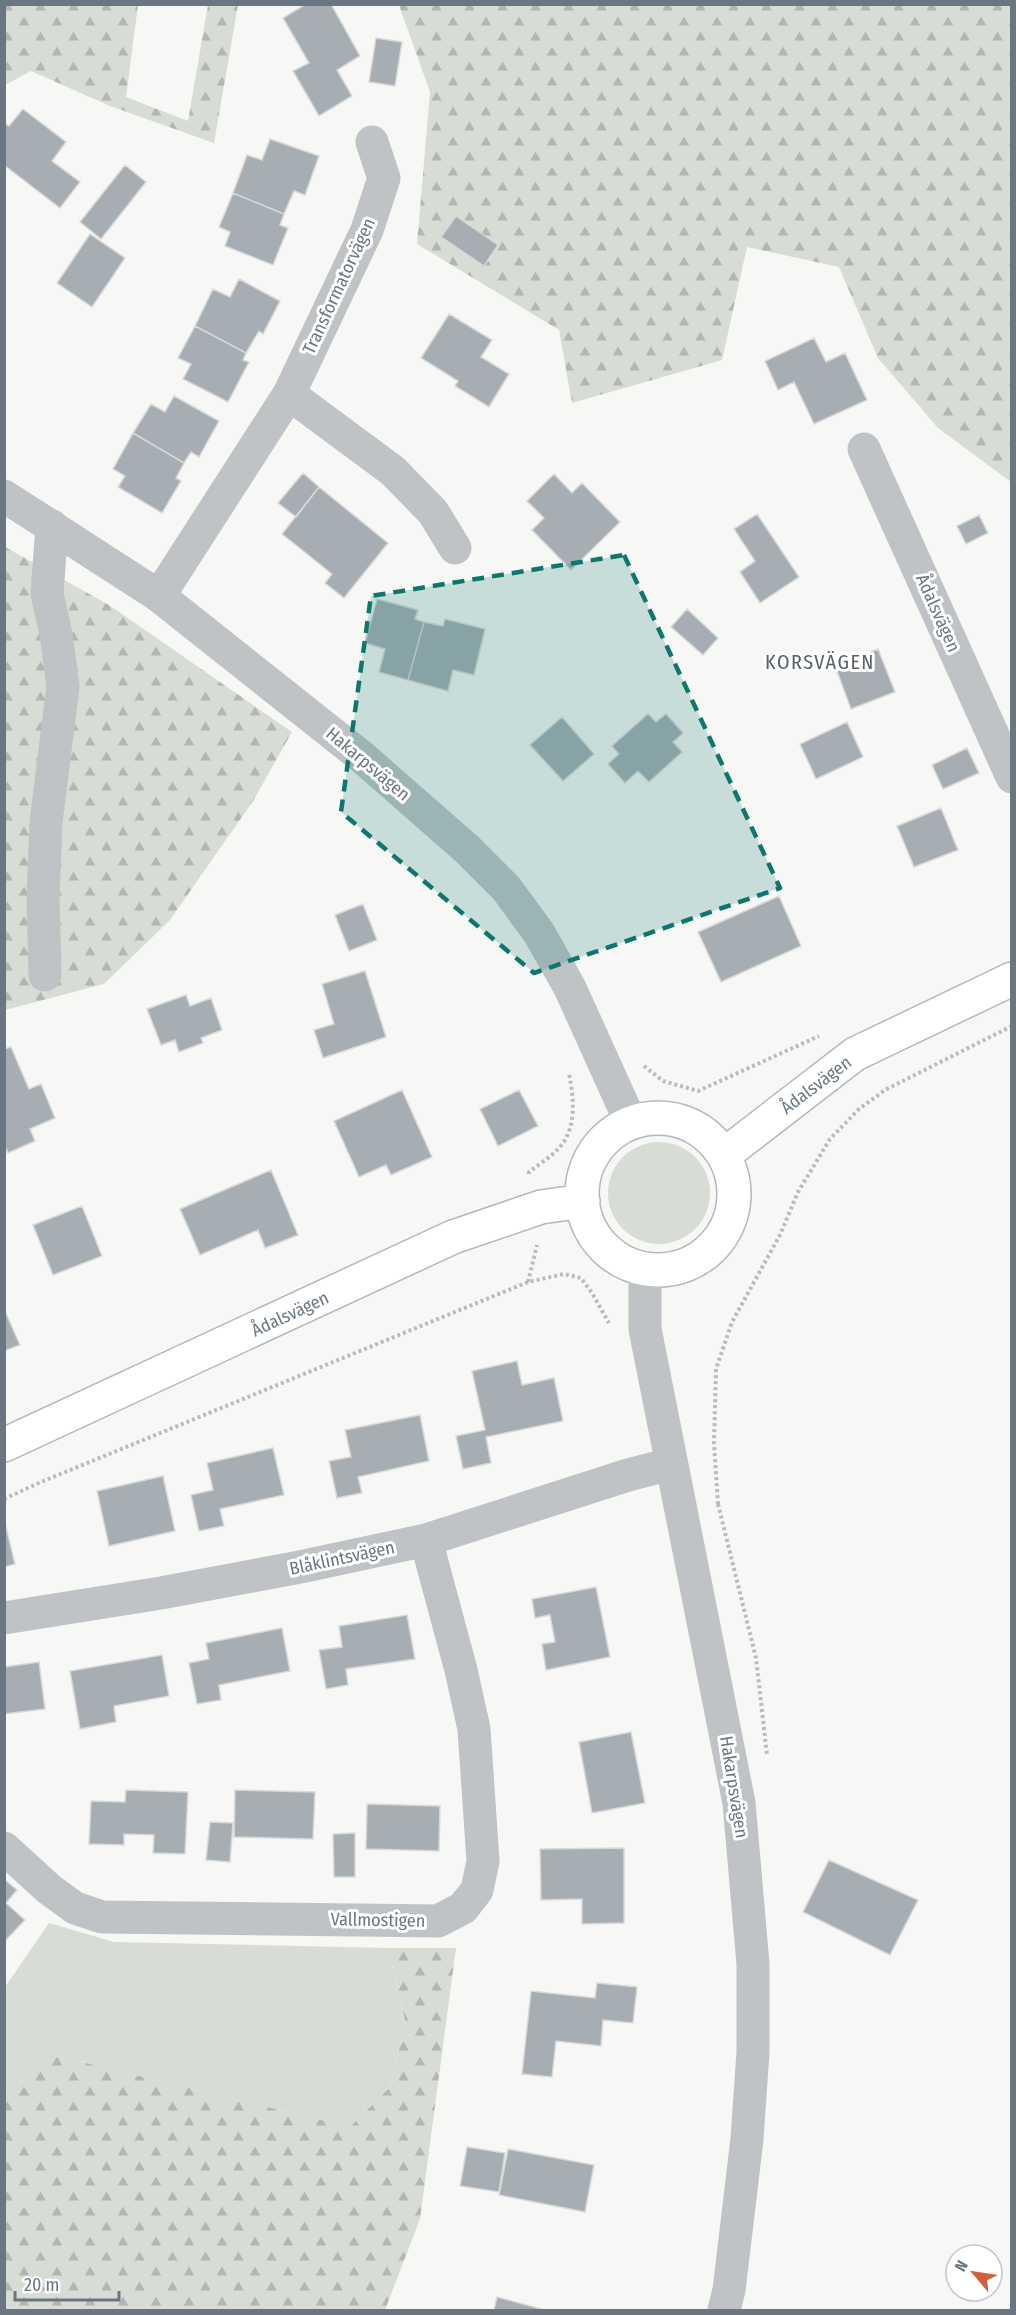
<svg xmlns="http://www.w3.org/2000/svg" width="1016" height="2315" viewBox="0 0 1016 2315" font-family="'Fira Sans Condensed',sans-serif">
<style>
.grass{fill:#d7dcd4}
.forest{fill:url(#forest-firs)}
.building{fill:#a7aeb3;stroke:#d9d9d7;stroke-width:1.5}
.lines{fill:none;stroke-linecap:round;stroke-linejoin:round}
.secondary-casing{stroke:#b4b8bc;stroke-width:36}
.path{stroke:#b9bcbe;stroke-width:4;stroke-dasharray:3 3;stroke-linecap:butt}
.minor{stroke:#bfc3c6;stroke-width:33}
.tertiary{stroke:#bfc3c6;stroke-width:33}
.secondary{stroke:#fff;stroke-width:33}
.marked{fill:#0f766e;fill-opacity:0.2;stroke:#0f766e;stroke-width:4.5;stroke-dasharray:12 8;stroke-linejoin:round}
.labels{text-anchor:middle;stroke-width:6;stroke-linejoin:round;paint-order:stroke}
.street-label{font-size:18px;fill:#6a7783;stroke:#fff}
.neighbourhood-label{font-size:20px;letter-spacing:1.5px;fill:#576068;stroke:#fff}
</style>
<defs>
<pattern id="forest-firs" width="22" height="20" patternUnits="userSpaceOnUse" patternTransform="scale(1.5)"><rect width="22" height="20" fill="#d7dcd4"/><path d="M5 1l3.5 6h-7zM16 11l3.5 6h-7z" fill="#b2b7b1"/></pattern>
</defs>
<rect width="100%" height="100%" fill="#f7f7f5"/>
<path class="grass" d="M608 1193a51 51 0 1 1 102 0a51 51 0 1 1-102 0Z
M49,1923L114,1942L388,1948L405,2020L390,2087L350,2127L57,2056L5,2093V1987Z"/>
<path class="forest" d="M5,4L138,5L126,97L188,121L208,5H238L214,143L110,106L31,71L5,85Z
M399,5H1011V482L938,428L878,358L839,267L747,247L722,360L572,403L559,330L417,244L430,92Z
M5,547L109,605L292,732L253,801L170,920L104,984L5,1010Z
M388,1948H456L420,2219L385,2310H5V2093L57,2056L350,2127L390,2087L405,2020Z"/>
<path class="building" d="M306,4H331L360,56L337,70L352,96L319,116L293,71L309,63L283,18Z
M376,38L402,42L395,86L369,82Z
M23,109L66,142L52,161L80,182L60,208L4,165V123L9,126Z
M270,139L319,156L305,195L294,191L284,214L233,193L247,155L262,160Z
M125,165L146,182L101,239L80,222Z
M233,193L284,214L280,225L288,228L273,265L225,246L230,232L219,227Z
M456,216L498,245L484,266L441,237Z
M90,234L125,258L92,307L57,283Z
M239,279L280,301L263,334L259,331L246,353L195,326L213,289L230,297Z
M449,314L492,340L481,357L509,374L489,407L455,386L458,381L421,358Z
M195,326L246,353L243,360L249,362L228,402L183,379L191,364L178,358Z
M814,338L826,362L845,353L867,400L814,424L794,382L778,390L765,361Z
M174,396L219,421L199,457L191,452L184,463L133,433L151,404L165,412Z
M133,433L184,463L176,478L181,481L162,513L118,487L125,476L113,469Z
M303,473L319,487L296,517L278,503Z
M554,474L572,493L582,483L620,522L571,570L532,530L544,518L527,501Z
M319,487L388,543L344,598L325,583L332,574L282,534Z
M757,514L799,577L760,603L740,572L755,561L734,529Z
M979,515L988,533L966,544L957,526Z
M377,599L418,610L415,619L424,622L408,680L379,672L385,649L365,643Z
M687,609L718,638L703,655L671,627Z
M445,619L485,629L474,675L453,670L448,691L408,680L424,622L443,626Z
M878,649L895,692L851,709L835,666Z
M648,714L656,722L666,714L683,733L673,742L682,752L649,782L638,771L625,783L608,764L619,754L612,746Z
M562,717L594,754L563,781L530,745Z
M847,722L863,757L816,779L800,744Z
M967,748L979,773L943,789L932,765Z
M941,808L958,850L914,867L897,826Z
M779,896L801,946L721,982L698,932Z
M363,904L377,940L349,951L335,915Z
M365,971L386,1037L323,1058L314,1030L334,1024L322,984Z
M186,995L190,1006L211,998L222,1030L201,1038L203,1043L179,1052L175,1040L161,1045L147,1009Z
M11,1047L29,1089L41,1084L55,1118L30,1129L35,1141L8,1153L4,1144V1049Z
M402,1090L432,1157L391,1175L386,1165L359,1177L334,1121Z
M519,1090L538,1126L498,1146L480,1109Z
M271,1170L298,1235L265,1248L258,1230L200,1255L180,1209Z
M82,1206L102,1256L53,1275L33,1225Z
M4,1309L20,1345L4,1351Z
M517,1361L522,1385L554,1378L563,1421L486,1437L491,1463L463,1469L456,1436L485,1430L472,1371Z
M420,1415L429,1461L358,1477L362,1493L337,1498L329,1461L351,1457L345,1430Z
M273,1448L284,1495L220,1509L224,1526L199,1531L191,1495L213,1490L207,1463Z
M163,1476L175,1531L109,1546L97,1491Z
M5,1523L15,1564L4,1567V1523Z
M596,1587L610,1657L546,1670L542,1644L555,1642L550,1615L535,1618L532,1599Z
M407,1615L415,1659L346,1669L348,1685L326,1689L319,1650L342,1647L339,1626Z
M282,1628L290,1671L219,1685L221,1700L197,1704L189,1663L209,1659L206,1643Z
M162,1655L169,1696L114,1706L116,1722L80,1729L70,1671Z
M39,1662L45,1709L4,1714V1667Z
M631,1732L645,1803L592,1813L579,1742Z
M126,1790L188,1792L185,1854L153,1853L154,1835L124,1834V1845L89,1844L91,1801L125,1802Z
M235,1790L315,1792L313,1839L234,1837Z
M367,1804L440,1806L439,1851L366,1849Z
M210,1822L233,1823L230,1862L206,1860Z
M355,1833V1877H334L333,1834Z
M624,1848V1923L582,1924V1899L541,1900L540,1849Z
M829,1860L918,1900L890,1955L803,1912Z
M4,1879L17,1890L6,1903L25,1920L4,1942Z
M597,1983L637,1987L633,2023L603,2020L601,2046L556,2041L552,2077L522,2074L531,1991L595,1998Z
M467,2147L505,2153L499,2192L460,2186Z
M508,2149L594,2165L585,2212L499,2195Z
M497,2297L545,2310H494Z"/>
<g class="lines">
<g class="secondary-casing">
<path id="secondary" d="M582 1194a76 76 0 1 1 152 0a76 76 0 1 1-152 0Z
M724,1155L855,1054L1012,979
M4,1445L453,1237L541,1207L583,1201"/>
</g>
<path class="path" d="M644,1066L663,1081L698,1091L819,1036
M529,1174V1172C539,1164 551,1157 559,1148C577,1129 574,1098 569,1074
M528,1282L537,1245
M4,1499L41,1482L528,1282L564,1274L581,1278L592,1293L609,1323
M718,1504L756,1658L767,1755
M718,1504L714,1443L716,1369L732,1322L780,1235L798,1192L830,1139L859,1109L885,1090L1012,1026"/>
<path class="minor" d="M289,394L393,471L433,512L455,548
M864,449L1012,777
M159,596L289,394L367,230L384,178L372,142
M45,975L43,899L46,822L63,686L56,634L47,594L52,526
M4,1618L161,1593L300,1567L426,1540L628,1475L671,1464
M4,1848L49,1889L75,1908L102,1917L438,1921L463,1908L477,1890L483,1861L474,1729L461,1670L426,1540"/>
<path class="tertiary" d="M4,496L159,596L362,757L467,849L506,888L539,933L570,988L631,1123
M645,1269V1329L739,1803L753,1964V2052L747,2139L729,2290L724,2310"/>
<use href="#secondary" class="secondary"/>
</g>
<path class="marked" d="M624,555L780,888L534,973L341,812L371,596Z"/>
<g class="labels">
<g class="street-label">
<text transform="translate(339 286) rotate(-65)" y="6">Transformatorvägen</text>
<text transform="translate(938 613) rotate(66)" y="6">Ådalsvägen</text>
<text transform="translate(368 764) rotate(40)" y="6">Hakarpsvägen</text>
<text transform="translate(816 1085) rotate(-37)" y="6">Ådalsvägen</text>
<text transform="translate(290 1314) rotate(-25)" y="6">Ådalsvägen</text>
<text transform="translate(342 1558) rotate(-12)" y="6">Blåklintsvägen</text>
<text transform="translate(734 1787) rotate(81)" y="6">Hakarpsvägen</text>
<text transform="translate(378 1920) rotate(1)" y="6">Vallmostigen</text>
</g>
<g class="neighbourhood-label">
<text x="820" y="669">KORSVÄGEN</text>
</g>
</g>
<rect width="1016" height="2315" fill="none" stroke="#6a7783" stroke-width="12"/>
<g transform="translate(974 2273) rotate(299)"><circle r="28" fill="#ffffff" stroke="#c3c9cd" stroke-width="1.5"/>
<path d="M0-4.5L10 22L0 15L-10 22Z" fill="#d15f3b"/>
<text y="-9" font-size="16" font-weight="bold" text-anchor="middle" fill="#6a7783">N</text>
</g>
<path d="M15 2291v9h104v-9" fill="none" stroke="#6a7783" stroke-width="3"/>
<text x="24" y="2291" font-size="18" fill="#6a7783" stroke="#ffffff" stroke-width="4.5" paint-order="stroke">20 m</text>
</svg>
